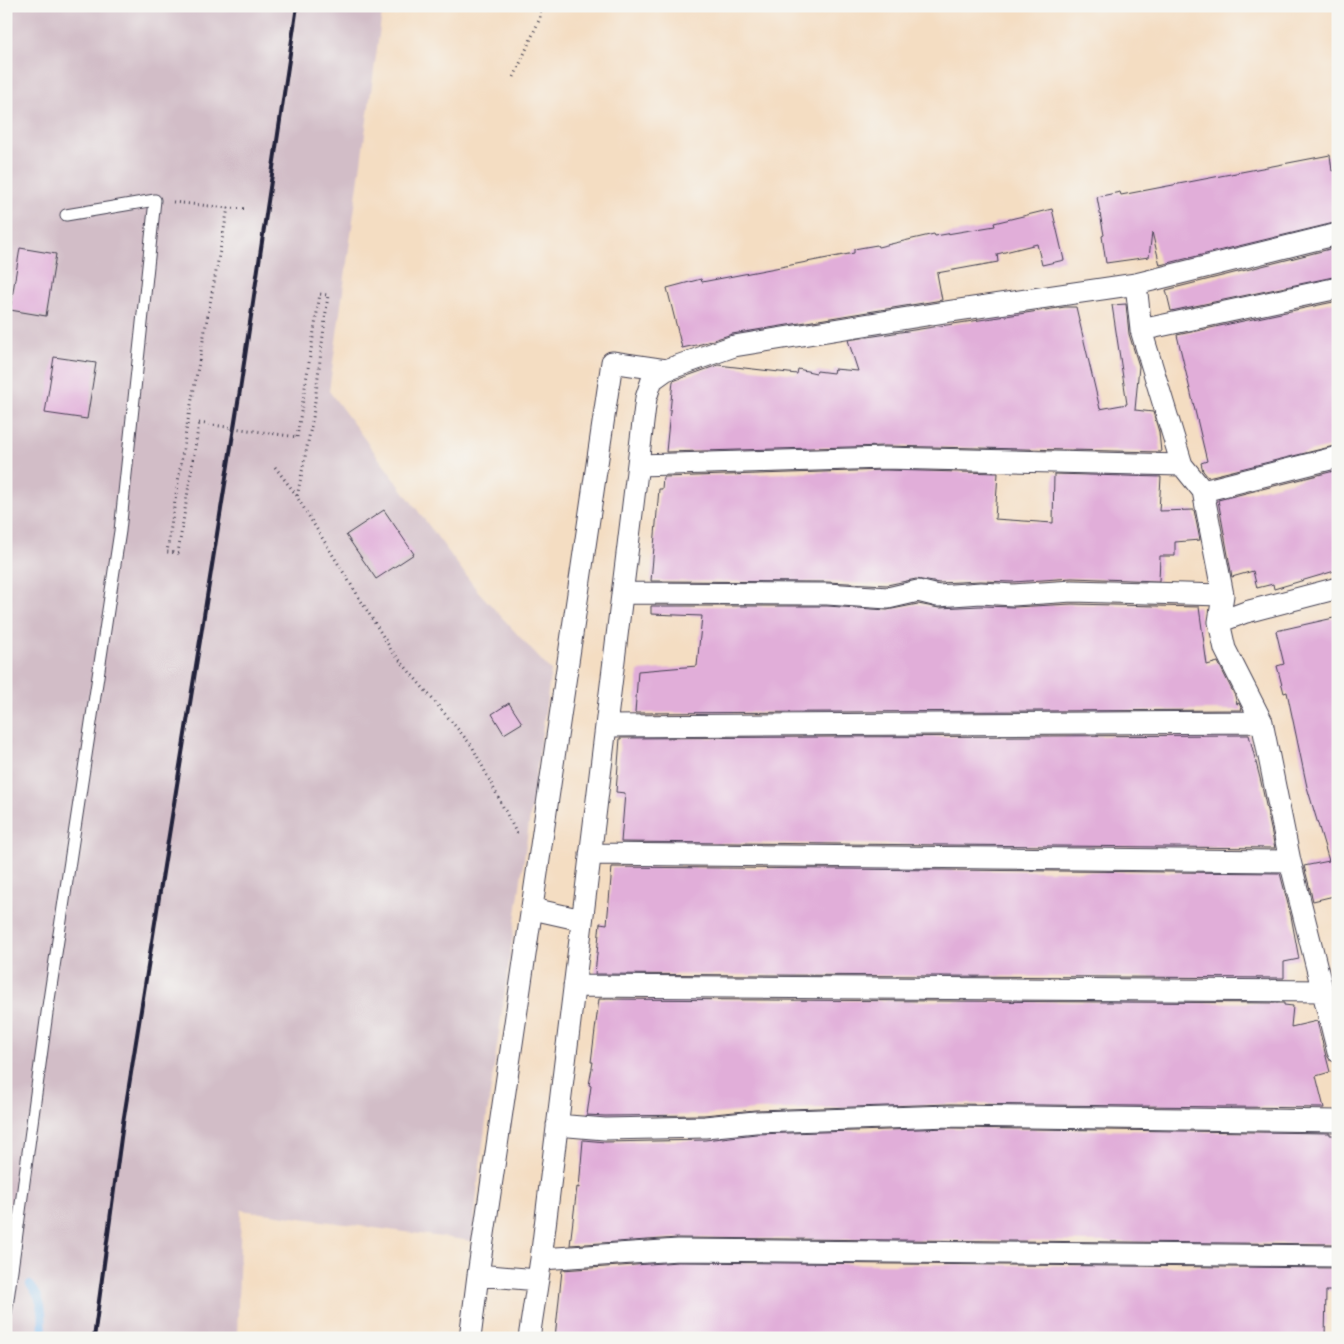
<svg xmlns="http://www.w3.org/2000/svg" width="1344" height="1344" viewBox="0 0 1344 1344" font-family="Delius,sans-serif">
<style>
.industrial{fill:#d2bdc7}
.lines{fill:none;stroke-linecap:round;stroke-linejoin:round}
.stream{stroke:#7db8ef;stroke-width:8}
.building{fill:#e1aed9}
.service-casing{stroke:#423e4f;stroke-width:13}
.minor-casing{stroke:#423e4f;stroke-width:23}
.path{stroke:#423e4f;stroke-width:3;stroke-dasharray:1 4;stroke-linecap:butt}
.service{stroke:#fff;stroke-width:11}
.minor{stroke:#fff;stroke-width:21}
.rail{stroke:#22223b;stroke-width:4}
.path-bridge{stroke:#423e4f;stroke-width:3;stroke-dasharray:1 4;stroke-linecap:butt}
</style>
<rect width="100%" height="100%" fill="#f6f6f2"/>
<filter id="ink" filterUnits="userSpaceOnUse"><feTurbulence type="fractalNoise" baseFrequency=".02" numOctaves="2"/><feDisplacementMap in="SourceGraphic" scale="10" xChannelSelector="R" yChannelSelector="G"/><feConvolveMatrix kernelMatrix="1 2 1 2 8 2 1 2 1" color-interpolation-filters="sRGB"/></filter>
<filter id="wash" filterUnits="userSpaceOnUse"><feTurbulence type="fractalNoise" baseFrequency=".0096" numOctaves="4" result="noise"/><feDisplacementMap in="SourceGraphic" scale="20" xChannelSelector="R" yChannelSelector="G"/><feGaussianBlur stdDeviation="1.12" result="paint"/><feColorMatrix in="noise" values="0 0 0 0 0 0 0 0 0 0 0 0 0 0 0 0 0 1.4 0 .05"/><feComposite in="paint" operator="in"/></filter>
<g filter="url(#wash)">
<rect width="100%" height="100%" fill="#f4ddc2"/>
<path class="industrial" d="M6,6H383L329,391L476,589L551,671L480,1164L472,1241L241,1210L237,1338H6Z"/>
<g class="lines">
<path class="stream" d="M30,1285C45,1302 42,1316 43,1338"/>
</g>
<g id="blocks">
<path class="building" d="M1330,155L1332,171L1338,169V222L1160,265L1152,232L1149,257L1106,263L1102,236L1104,235L1097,197L1120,192L1121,195Z
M1052,209L1064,260L1042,265L1037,244L997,254L998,262L937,273L942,300L732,334L701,344L682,348L667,288L701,279L702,282L854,253V249L877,245L878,247L934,234L935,236L995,226L994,223Z
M1338,247V276L1171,311L1166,290Z
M20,248L56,254L46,316L10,310Z
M1338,301V445L1208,477L1203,471L1201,463L1207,461L1177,335Z
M1126,304L1129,334L1139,366L1135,410L1153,412L1159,432L1161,452L885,446L666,452L673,381L718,365L797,374L798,369L816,373L817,371L833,373L834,369L858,371L848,340L1065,307H1076L1100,409L1127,404L1112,305Z
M54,357L96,363L87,419L45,413Z
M885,470L998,473L995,519L1053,523L1054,474L1161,477L1159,511L1194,510L1200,540L1175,542V556H1160L1159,581L1072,578L1013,582L980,581L939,583L916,579L887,585L827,582L651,581L659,489H662L663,477Z
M1338,470V570L1274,589L1273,584L1257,588L1253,571L1232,577L1218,500Z
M384,510L414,554L376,579L346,535Z
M918,604L939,608L981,606L1014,607L1072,604L1199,607L1207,665L1218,662L1235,696L1237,704L1239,703L1242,710L635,713L638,671L697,666L702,616L651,614V606H827L887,610Z
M1338,617V895L1313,901L1304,866L1329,861L1307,787L1287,692L1284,693L1277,666L1284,664L1276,631Z
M509,703L522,723L504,734L492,714Z
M1249,735L1261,782L1275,848L621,842L625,793L616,792L620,738Z
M612,867L1280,873L1291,916L1299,959L1284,962V978L595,974L600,923L607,924Z
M599,999L1284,1003V1005L1293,1006L1291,1027L1317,1021L1330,1072L1316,1076L1324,1108L951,1104L755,1110L704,1115L605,1116L587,1115L591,1086L589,1085L593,1062H591Z
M951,1128L1330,1133V1135H1334L1338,1159V1244L678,1238L570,1245L577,1187L579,1188L583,1140L605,1142L705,1140L756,1134Z
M678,1262L1338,1268V1291H1326L1325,1338H555L562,1270Z"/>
</g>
</g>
<g filter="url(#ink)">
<use href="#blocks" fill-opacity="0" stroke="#423e4f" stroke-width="1"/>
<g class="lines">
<g class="service-casing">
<path id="service" d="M6,1314L47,1013L120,531L155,200L66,215"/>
</g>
<g class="minor-casing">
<path id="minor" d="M1136,284L1141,330L1182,465L1203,491L1223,595L1219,622L1225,649L1262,722L1290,861L1338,1052
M1141,330L1338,288
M638,465L885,458L1182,465
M1203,491L1338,457
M622,593L827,594L888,598L918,591L938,596L981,593L1013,595L1072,591L1223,595
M1219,622L1246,612L1338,588
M607,726L1262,722
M590,854L1290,861
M533,909L582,920
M574,986L1323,991
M557,1125L605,1129L705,1127L755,1122L951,1116L1338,1121
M541,1259L678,1250L1338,1256
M478,1275L538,1280
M470,1338L478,1275L612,362L666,370
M529,1338L541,1259L646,398L652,380L666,370L734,346L945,312L1136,284L1338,234"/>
</g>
<path class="path" d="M514,77L540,18L541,6
M173,202L228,208L186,431L167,552L178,553L199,423
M228,208L248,209
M297,437L320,294L328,295L313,417L297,497L392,651L472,746L518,836
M275,467L297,496"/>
<use href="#service" class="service"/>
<use href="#minor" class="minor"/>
<path class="rail" d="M94,1338L123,1123L240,390L297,6"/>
<path class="path-bridge" d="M199,423L297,437"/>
</g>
</g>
<rect width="1344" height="1344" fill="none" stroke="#f6f6f2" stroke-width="25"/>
</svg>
